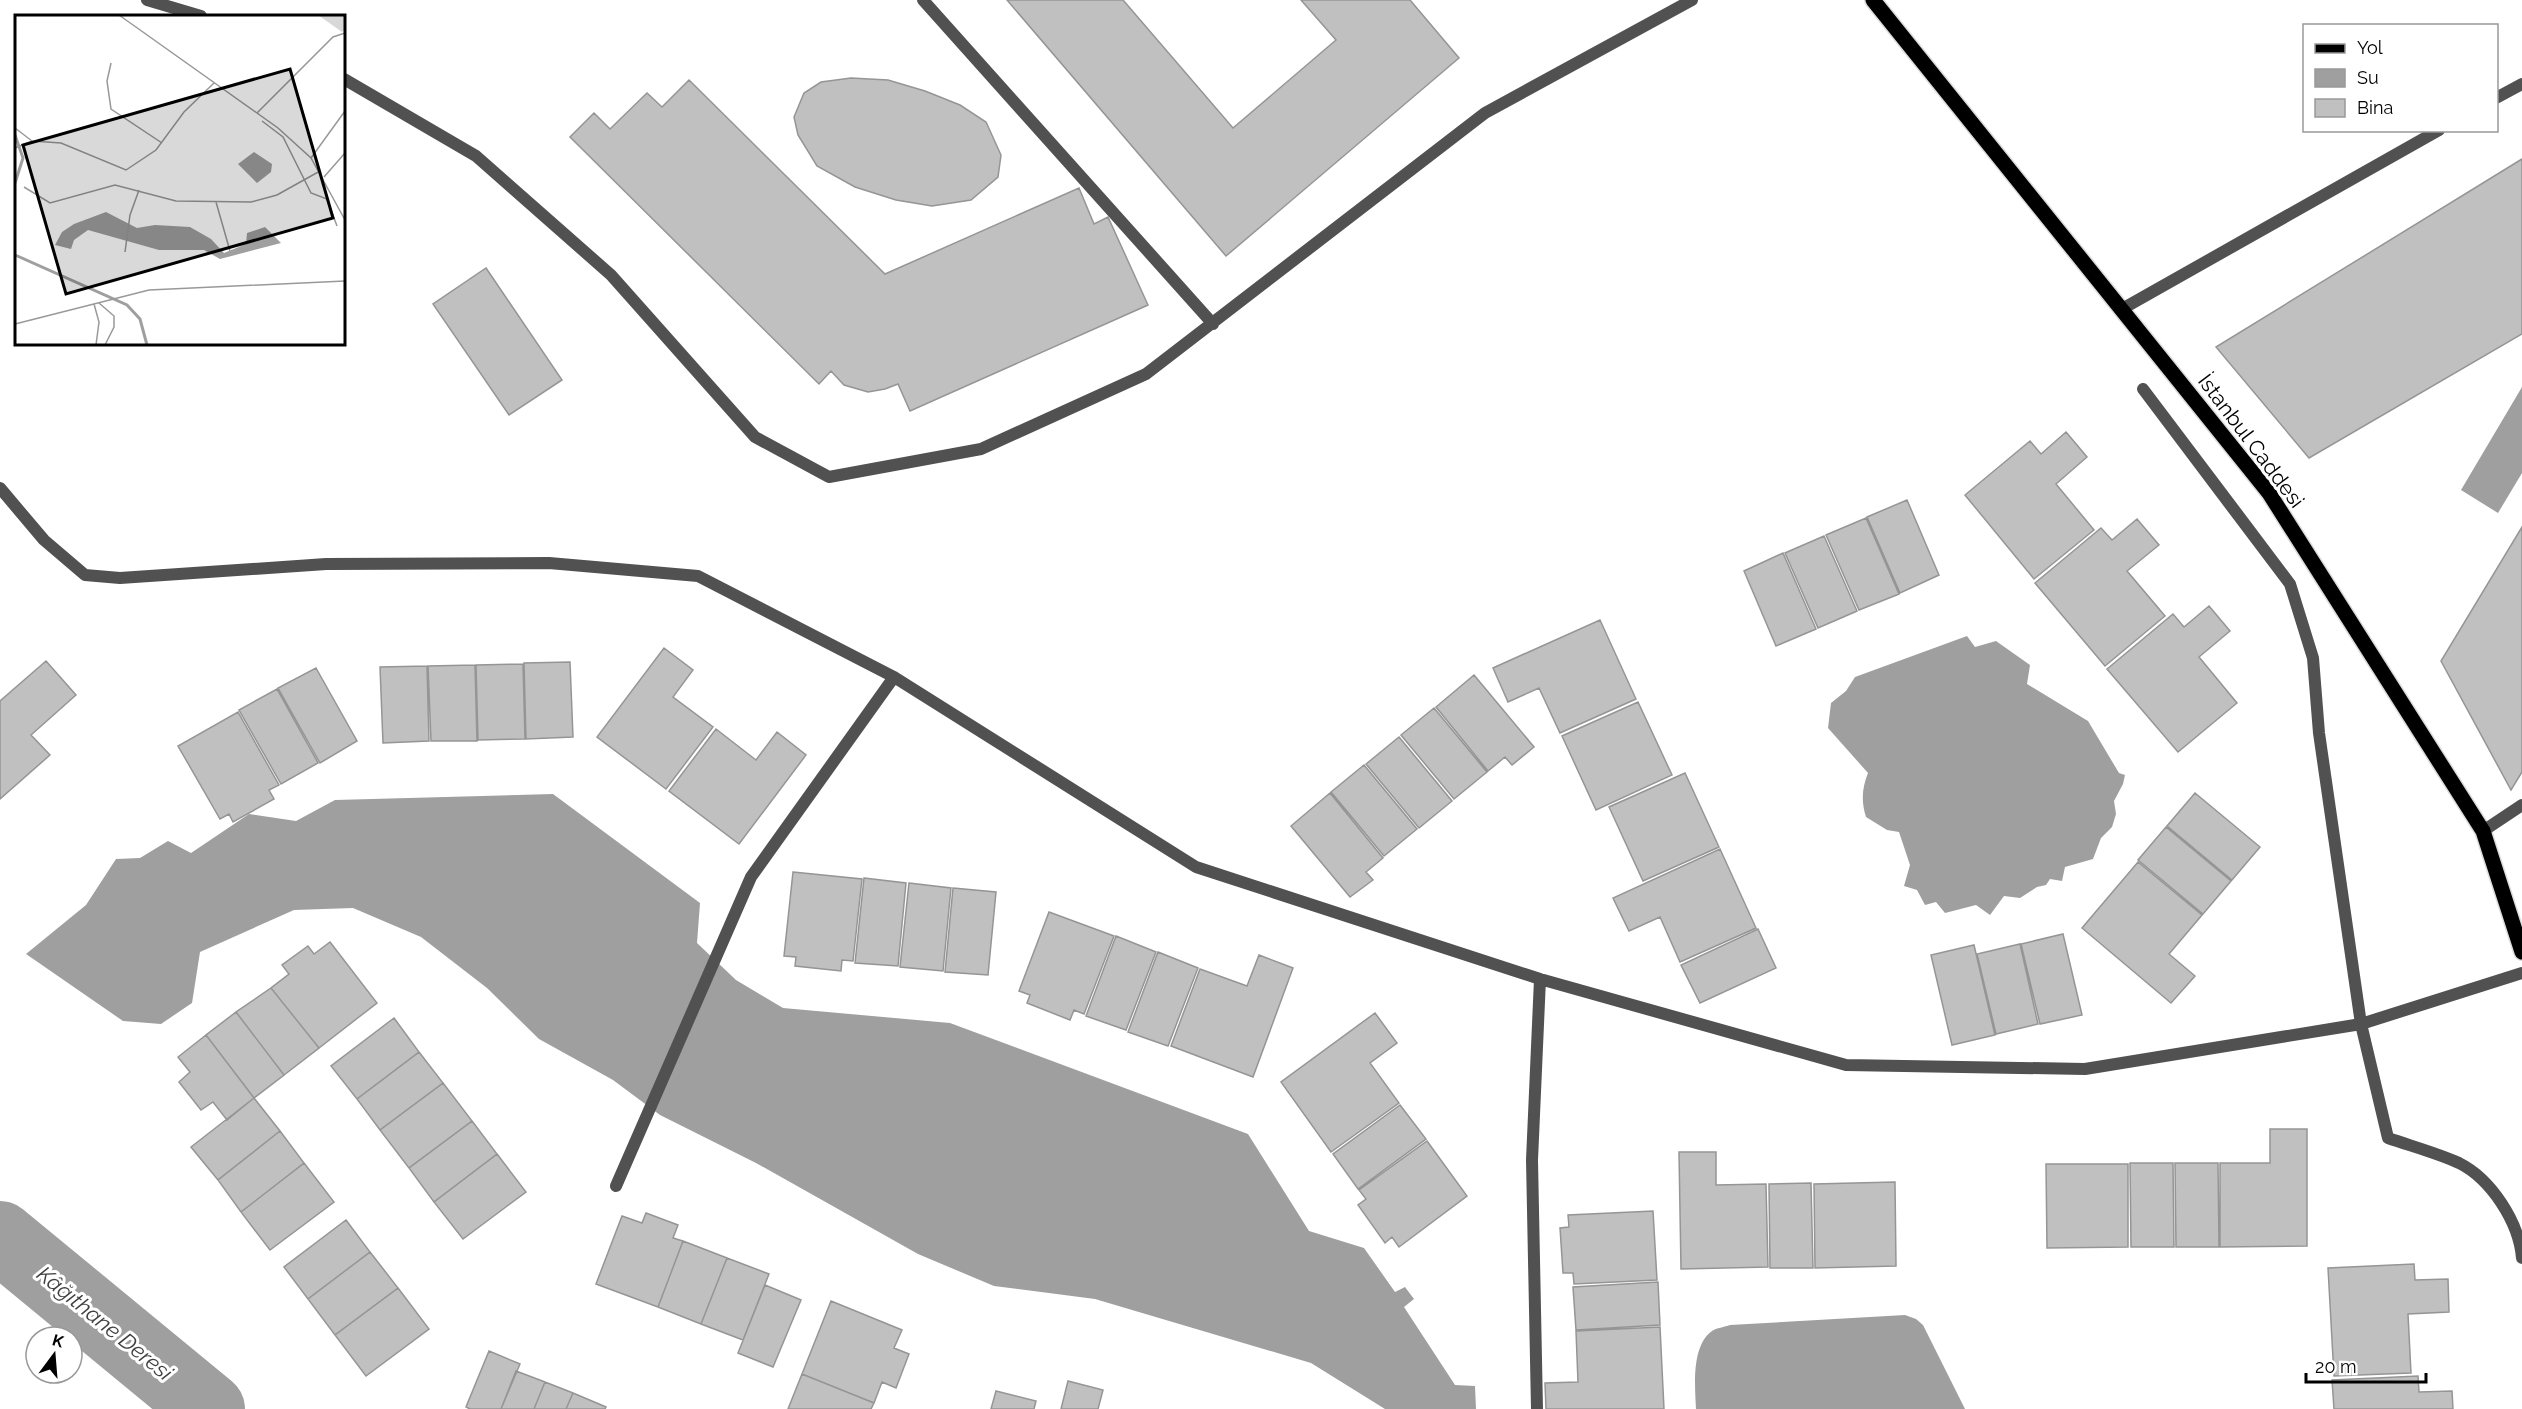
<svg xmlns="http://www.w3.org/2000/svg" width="2522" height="1409" viewBox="0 0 2522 1409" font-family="Raleway,sans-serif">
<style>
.water{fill:#9f9f9f}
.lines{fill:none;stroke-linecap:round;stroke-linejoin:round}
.river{stroke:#9f9f9f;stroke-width:72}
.building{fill:#c0c0c0;stroke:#959595;stroke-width:1.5}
.primary-casing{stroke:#dbdbdb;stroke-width:18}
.service{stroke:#515151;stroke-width:12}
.minor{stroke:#515151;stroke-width:12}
.primary{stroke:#000;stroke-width:15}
.labels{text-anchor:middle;stroke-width:6;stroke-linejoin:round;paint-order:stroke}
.street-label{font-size:21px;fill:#000;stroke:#fff}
.water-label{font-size:22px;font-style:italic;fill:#404040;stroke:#fff}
.inset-river{fill:none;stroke:#9f9f9f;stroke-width:3}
.inset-road{fill:none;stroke:#999;stroke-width:1.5}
.view{fill:#000;fill-opacity:0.15;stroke:#000;stroke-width:3}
.inset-edge{fill:none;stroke:#000;stroke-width:3}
</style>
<rect width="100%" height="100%" fill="#fff"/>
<path class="water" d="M2522,387V473L2498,513L2461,490Z
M1967,636L1975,647L1996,641L2030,665L2027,684L2088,721L2119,773L2125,775L2123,784L2114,801L2116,814L2112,827L2101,838L2093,859L2065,867L2062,881L2050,879L2046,885L2037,887L2020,898L2004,896L1990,915L1976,905L1945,913L1936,902L1925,905L1917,890L1904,886L1910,865L1899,832L1887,830L1866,817C1861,801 1862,788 1868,773L1828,728L1831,703L1846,691L1855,677Z
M553,794L700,903L697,943L736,980L783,1008L950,1023L1248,1134L1309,1231L1364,1248L1395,1292L1405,1287L1414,1299L1404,1307L1455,1385L1475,1386L1476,1409H1385L1311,1363L1095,1299L994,1286L918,1254L756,1163L660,1115L613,1080L539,1039L487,988L421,937L353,908L294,910L200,952L192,1003L161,1024L123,1021L26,954L86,905L116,859L140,858L168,841L191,853L249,814L296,821L335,800Z
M1905,1315L1916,1319L1923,1325L1965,1409H1696C1695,1387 1691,1346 1712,1331C1716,1328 1725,1327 1730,1325Z"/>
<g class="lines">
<path class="river" d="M0,1237L209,1409"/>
</g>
<path class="building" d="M1007,0H1123L1233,128L1336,40L1301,0H1410L1459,58L1226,256Z
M851,78L888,80L925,91L960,105L986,122L1001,155L998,177L971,200L932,206L896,200L855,187L817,166L798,135L794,117L804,93L821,82Z
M689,80L885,274L1079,188L1094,224L1108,217L1148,305L910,411L898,384L885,389L868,392L844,385L831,371L819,384L570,137L594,113L610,129L647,93L662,107Z
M2522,159V334L2309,458L2216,347Z
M486,268L562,380L509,415L433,304Z
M2066,432L2087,457L2056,484L2094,530L2034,579L1965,495L2030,441L2041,454Z
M1907,500L1939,575L1900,593L1867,517Z
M1866,518L1899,594L1859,610L1826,535Z
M2137,519L2159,545L2127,571L2165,616L2105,666L2035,583L2101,528L2112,540Z
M2522,527V772L2511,790L2441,661Z
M1824,536L1857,611L1818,628L1785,553Z
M1783,553L1816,629L1776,646L1744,571Z
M2209,606L2230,631L2199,657L2237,703L2178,752L2107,669L2173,614L2184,627Z
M1600,620L1636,699L1560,733L1539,688L1508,702L1493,668Z
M664,648L693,670L673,697L713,727L666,789L597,737Z
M46,661L76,695L31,735L50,755L0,799V701Z
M570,662L573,737L526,739L524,663Z
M523,664L525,739L478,740L476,665Z
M475,665L477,741H431L428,666Z
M427,666L429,741L383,743L380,667Z
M316,668L357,741L320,763L278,688Z
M1474,675L1534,747L1512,765L1505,757L1488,771L1436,707Z
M277,689L318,763L281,784L239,710Z
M1638,702L1672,775L1596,810L1562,736Z
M1434,708L1487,772L1454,799L1401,735Z
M238,712L279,785L269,790L274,799L233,822L229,814L220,819L178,746Z
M716,729L756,760L777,732L806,755L739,844L669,791Z
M1399,737L1452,801L1419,828L1366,764Z
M1364,765L1417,829L1384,856L1331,792Z
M1685,773L1719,847L1643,881L1609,807Z
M1330,793L1383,858L1366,872L1373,880L1350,897L1291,826Z
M2195,793L2260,847L2232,880L2167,826Z
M2166,827L2231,881L2203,914L2138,860Z
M1720,849L1756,928L1680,962L1660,917L1629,931L1613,898Z
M2138,862L2202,915L2169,954L2195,976L2171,1003L2082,928Z
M793,872L862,879L853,961L842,960L841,971L795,966L796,957L784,956Z
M864,878L906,883L898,966L855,963Z
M909,883L951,888L943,971L900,967Z
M953,888L996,892L988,975L945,972Z
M1049,912L1114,936L1084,1014L1074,1010L1070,1020L1027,1003L1030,995L1019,991Z
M1758,929L1776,968L1700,1003L1681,965Z
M2063,934L2082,1015L2040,1024L2021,944Z
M1116,936L1156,952L1126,1030L1086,1016Z
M330,942L377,1003L319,1048L271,988L289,974L282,965L308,946L314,954Z
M2020,944L2038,1024L1996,1034L1977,954Z
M1974,945L1995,1035L1952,1045L1931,955Z
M1158,952L1198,968L1168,1046L1128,1032Z
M1259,955L1293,968L1253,1077L1171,1046L1200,969L1247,986Z
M271,988L319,1048L284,1075L236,1012Z
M236,1012L284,1075L254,1098L206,1035Z
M1375,1013L1397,1043L1370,1063L1399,1103L1331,1152L1281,1082Z
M394,1018L419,1052L357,1099L331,1066Z
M206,1035L254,1098L227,1120L213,1102L201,1110L179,1082L190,1072L178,1057Z
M419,1052L443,1083L380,1130L357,1099Z
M443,1083L472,1121L409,1168L380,1130Z
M254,1098L280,1131L218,1180L191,1147Z
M1400,1105L1426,1139L1358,1189L1333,1154Z
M472,1121L497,1154L434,1202L409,1168Z
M2270,1129H2307V1246L2220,1247V1163H2270Z
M280,1131L304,1163L241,1212L218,1180Z
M1427,1141L1467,1196L1399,1247L1392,1237L1385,1243L1358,1205L1366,1199L1359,1190Z
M1679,1152H1716V1185L1766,1184L1768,1267L1681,1269Z
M497,1154L526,1192L463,1239L434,1202Z
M304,1163L334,1202L270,1250L241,1212Z
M2130,1163H2173L2174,1247H2131Z
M2175,1163H2218L2219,1247H2176Z
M2046,1164H2128V1247L2047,1248Z
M1895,1182L1896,1266L1815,1268L1814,1184Z
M1811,1183L1813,1268H1770L1769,1184Z
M1653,1211L1657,1280L1574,1284L1573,1273H1563L1560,1228L1569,1227L1568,1215Z
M646,1213L678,1225L673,1238L683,1241L658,1307L596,1284L622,1216L642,1223Z
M346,1220L370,1252L308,1299L284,1267Z
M683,1241L727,1258L701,1324L658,1307Z
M370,1252L398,1288L335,1335L308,1299Z
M727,1258L769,1274L743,1340L701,1324Z
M2414,1264L2415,1280L2448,1279L2449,1312L2408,1314L2411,1373L2334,1376L2328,1268Z
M1658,1282L1660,1325L1576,1330L1573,1287Z
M765,1285L801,1300L773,1367L738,1353Z
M398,1288L429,1329L366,1376L335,1335Z
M831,1301L902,1330L894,1348L909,1354L896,1388L882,1382L874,1403L802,1374Z
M1660,1327L1664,1409H1546L1545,1383L1578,1382L1576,1331Z
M489,1351L520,1364L501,1409H470L466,1407Z
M516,1371L545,1382L534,1409H501Z
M802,1374L874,1403L871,1409H788Z
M2418,1376L2419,1392L2452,1391L2453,1409H2334L2332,1380Z
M1068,1381L1103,1390L1098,1409H1061Z
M545,1382L573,1393L566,1409H534Z
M996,1391L1036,1401L1034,1409H991Z
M573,1393L606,1407L605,1409H566Z"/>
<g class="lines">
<g class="primary-casing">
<path id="primary" d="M1873,0L2269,493L2483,831L2522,952"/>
</g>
<path class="service" d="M2143,389L2290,584L2313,658L2319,733L2361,1024L2388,1138C2411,1146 2437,1153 2459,1163C2491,1179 2519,1222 2522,1258
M0,488L44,540L85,575L120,578L326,564L549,563L698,576L894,677L1196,867L1540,979L1846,1065L2085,1069L2361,1024L2522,973
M616,1186L751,877L894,677
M1537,1409L1532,1160L1540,979"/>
<path class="minor" d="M147,0L201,16
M923,0L1213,324
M344,79L476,156L611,275L755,437L829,477L981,449L1146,374L1485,113L1692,0
M2496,98L2522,84
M2122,309L2439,130
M2483,831L2522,805"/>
<use href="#primary" class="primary"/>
</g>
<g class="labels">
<g class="street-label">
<text transform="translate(2251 441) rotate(53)" y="7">İstanbul Caddesi</text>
</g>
<g class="water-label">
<text transform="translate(105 1323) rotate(39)" y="8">Kâğıthane Deresi</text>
</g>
</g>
<g transform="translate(15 15)">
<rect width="330" height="330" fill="#fff"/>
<path d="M303,0H330V15L327,17Z" fill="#d8d8d8"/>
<path d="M239,137L257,149L256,157L242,168L223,149ZM91,197L122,213L140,210L175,212L196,224L209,238L231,229L232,218L250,212L266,228L205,244L189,235H144L73,215L59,225L56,234L40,230L47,217L59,209Z" fill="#9f9f9f"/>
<path class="inset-river" d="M0,120L8,143L0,168M0,240L112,290L125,304L132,330"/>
<path class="inset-road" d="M104,0L263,113L296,143L330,205M96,48L92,66L96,94L147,128M242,98L318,22L330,18M247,106L268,122L296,178L312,184L322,211M0,113L17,126M0,133L17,126L46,128L111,155L141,135L169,97L199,68M296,143L330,96M309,162L330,138M9,172L35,188L100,170L161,186L236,187L262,180L305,156M201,187L215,236M110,237L115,200L124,175M84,288L99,301V312L90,330M79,289L84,307L81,330M0,309L134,275L330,266"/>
<path class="view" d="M275,54L318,203L51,279L8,130Z"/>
<rect width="330" height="330" class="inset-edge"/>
</g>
<rect x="2303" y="24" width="195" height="108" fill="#ffffff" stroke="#999999" stroke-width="1.5"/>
<rect x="2315" y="44" width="30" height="9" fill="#000000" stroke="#999999" stroke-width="1.5"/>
<text x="2357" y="54" font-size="18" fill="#000000">Yol</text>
<rect x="2315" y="69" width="30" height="18" fill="#9f9f9f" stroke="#999999" stroke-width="1.5"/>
<text x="2357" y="84" font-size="18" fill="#000000">Su</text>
<rect x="2315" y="99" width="30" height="18" fill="#c0c0c0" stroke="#999999" stroke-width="1.5"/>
<text x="2357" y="114" font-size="18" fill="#000000">Bina</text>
<g transform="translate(54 1355) rotate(16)"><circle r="28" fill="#ffffff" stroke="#999999" stroke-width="1.5"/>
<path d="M0-4.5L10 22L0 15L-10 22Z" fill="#000000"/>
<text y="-9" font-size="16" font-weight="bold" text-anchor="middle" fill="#000000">K</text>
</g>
<path d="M2306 1373v9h120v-9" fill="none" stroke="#000000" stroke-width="3"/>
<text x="2315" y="1373" font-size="18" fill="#000000" stroke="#ffffff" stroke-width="4.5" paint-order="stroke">20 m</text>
</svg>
